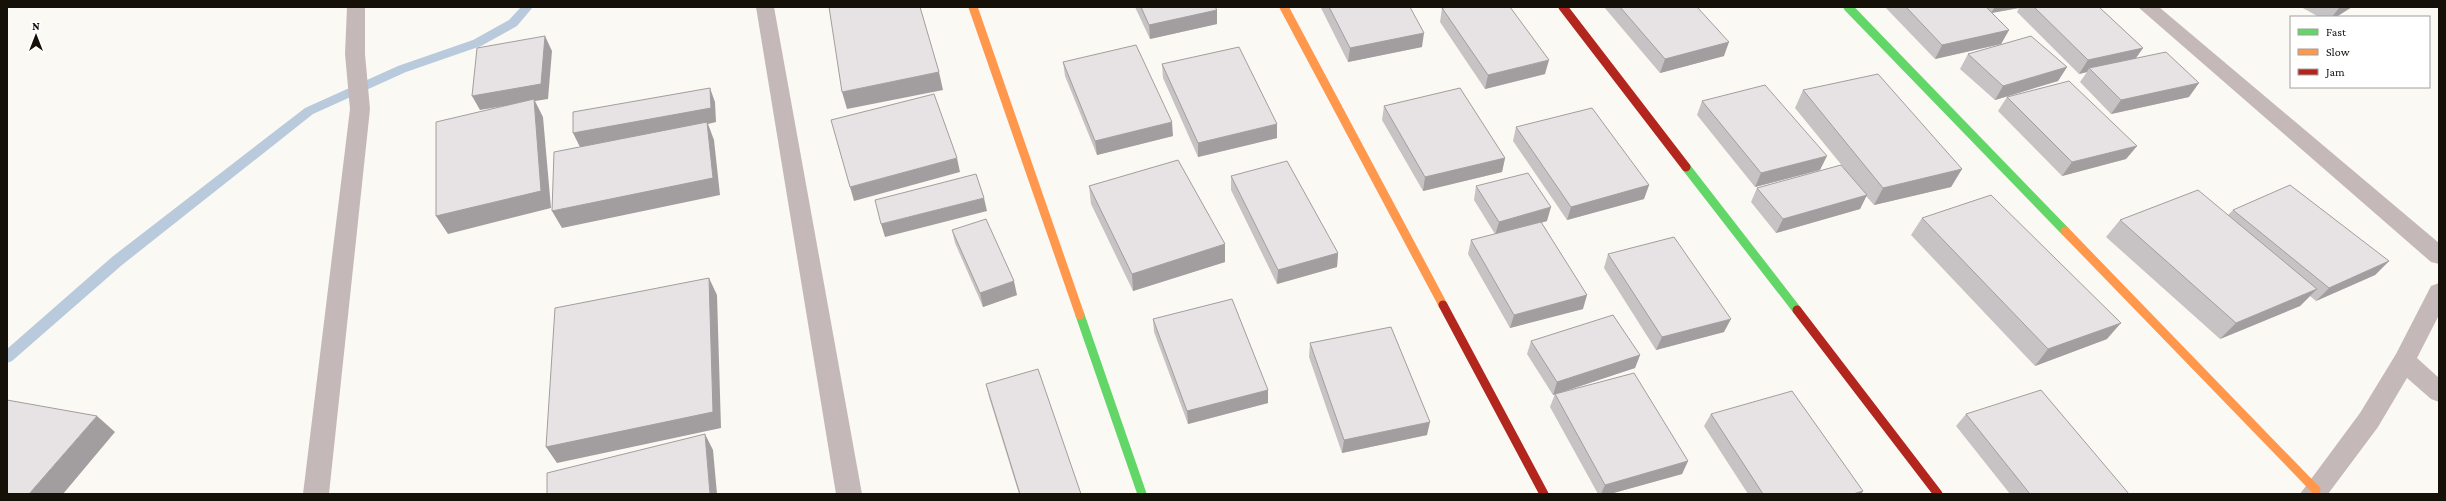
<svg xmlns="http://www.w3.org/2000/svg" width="2446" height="501" viewBox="0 0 2446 501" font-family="'Crimson Pro',serif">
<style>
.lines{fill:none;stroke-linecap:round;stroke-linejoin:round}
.stream{fill:#b8cadc;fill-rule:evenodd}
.street{fill:#c5b8b9;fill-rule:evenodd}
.fast{stroke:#63d668;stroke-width:9}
.slow{stroke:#ff974d;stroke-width:9}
.jam{stroke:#b3261e;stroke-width:9}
.wall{fill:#c7c2c3}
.shaded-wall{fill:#a29e9f}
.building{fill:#e7e2e3;stroke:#a29e9f}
</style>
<rect width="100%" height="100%" fill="#fbf9f4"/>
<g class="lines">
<path class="stream" d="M521,7H533L517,26L481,46L406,72L313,114L122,265L12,361L7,363V349L112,257L305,108L398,66L473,40L509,20Z"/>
<path class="street" d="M347,7H365V54L370,109L329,494H303L350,109L345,54Z
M756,7H774L862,494H836Z
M2138,7H2159L2439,243V264L2431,262Z
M2439,283V315L2417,358L2439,378V402L2431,399L2407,378L2378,427L2328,494H2300L2360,413L2396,354L2431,286Z"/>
<path class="fast" d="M1848,7L2065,231
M1686,167L1797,310
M1080,315L1142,494"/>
<path class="slow" d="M973,7L1080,315
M1284,7L1443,305
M2065,231L2316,490"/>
<path class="jam" d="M1563,7L1686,167
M1443,305L1544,494
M1797,310L1938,494"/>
</g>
<path class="wall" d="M1135,7H1215L1217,10V24L1150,39Z
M1321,7H1410L1422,47L1348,62L1321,8Z
M1604,7H1697L1724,56L1660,73Z
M1885,7H2099L2143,48L2136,58L2189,97L2111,114L2080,82L2087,72L2079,74L2017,12L2019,8L1992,13L2009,30L2001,44L1935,59Z
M2301,7H2352L2336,17H2319Z
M1442,8L1545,74L1485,89L1440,22Z
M1968,54L2067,67L2058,81L1995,100L1960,69Z
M1063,62L1173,136L1097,155L1065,76Z
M1162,64L1277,124V138L1198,157L1163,78Z
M1803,90L1962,169L1951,187L1874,205L1866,196L1860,209L1776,233L1751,202L1757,188L1844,168L1795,108Z
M2007,97L2137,146L2126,159L2062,176L1998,111Z
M1702,101L1820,170L1755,187L1697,115Z
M1384,106L1505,158L1502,172L1423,191L1382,120Z
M1516,127L1649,185L1644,199L1567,220L1513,141Z
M1231,176L1338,253L1337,267L1277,284L1231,190Z
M1089,186L1225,262L1133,291L1091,204Z
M1476,186L1547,221L1541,223L1583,309L1510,328L1468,254L1471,240L1495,234L1474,200Z
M2233,210L2389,261L2375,275L2316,301L2310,296L2300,306L2220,339L2106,237L2120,220L2228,215Z
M1922,218L2107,339L2035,366L1911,235Z
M952,230L1017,295L983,307L955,243Z
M1608,254L1724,332L1656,350L1604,268Z
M1153,319L1268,403L1188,424L1154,332Z
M1531,341L1640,355L1635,368L1553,395L1527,354Z
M1310,343L1427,435L1342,453L1309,357Z
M986,384L1081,494H1019L989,397Z
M1555,394L1688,461L1682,474L1610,494H1598L1550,407Z
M1711,414L1863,491L1861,494H1748L1704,426Z
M1966,414L2129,494H2010L1956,426Z"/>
<path class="shaded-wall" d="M1995,7H2020L2019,8L1991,13Z
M2340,7H2352L2336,17H2332L2339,8Z
M1217,10V24L1150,39L1149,25Z
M2009,30L2001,44L1935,59L1942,45Z
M1424,33L1422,47L1348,62L1350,48Z
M545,36L552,51L548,99L535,101L543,117L551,208L448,234L436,216L534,101L480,110L472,96Z
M1729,42L1724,56L1660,73L1665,59Z
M2143,48L2133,62L2089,68L2087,72L2079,74L2088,60Z
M1549,60L1545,74L1485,89L1488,75Z
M2067,67L2058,81L1995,100L2003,86Z
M939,72L943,90L847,109L842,92Z
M2199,83L2189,97L2111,114L2121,100Z
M710,88L715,102L716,122L708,124L714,140L720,195L562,228L552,211L580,147L573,133Z
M1172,122L1173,136L1097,155L1095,141Z
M1277,124V138L1198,157V143Z
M2137,146L2126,159L2062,176L2072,162Z
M1827,156L1820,170L1755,187L1761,173Z
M957,158L960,172L854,201L850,187Z
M1505,158L1502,172L1423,191L1425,177Z
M1962,169L1951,187L1874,205L1883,188Z
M1649,185L1644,199L1567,220L1571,207Z
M1867,195L1860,209L1776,233L1783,219Z
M984,198L987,211L885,237L881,224Z
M1551,207L1547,221L1495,235L1499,222Z
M1225,244V262L1133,291L1132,274Z
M1338,253L1337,267L1277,284L1278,270Z
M2389,261L2375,275L2316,301L2329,288Z
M709,278L717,295L721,428L557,463L546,447Z
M1014,281L1017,295L983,307L980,293Z
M2317,289L2300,306L2220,339L2236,323Z
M1587,295L1583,309L1510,328L1514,315Z
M1731,319L1724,332L1656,350L1662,337Z
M2121,323L2107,339L2035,366L2048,349Z
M1640,355L1635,368L1553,395L1557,382Z
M1268,390V403L1188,424L1187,411Z
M97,416L115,432L63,494H29Z
M1430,422L1427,435L1342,453L1344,440Z
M705,434L713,450L717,494H710Z
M1688,461L1682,474L1610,494H1601L1605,485Z
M1863,491L1861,494H1853Z"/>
<path class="building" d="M829,7H920L939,72L842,92Z
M1141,7H1215L1217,10L1149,25Z
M1329,7H1410L1424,33L1350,48Z
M1448,7H1510L1549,60L1488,75L1442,8Z
M1620,7H1697L1729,42L1665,59Z
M1906,7H1986L2009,30L1942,45Z
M2034,7H2099L2143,48L2088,60Z
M545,36L541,84L472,96L477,48Z
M2031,36L2067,67L2003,86L1968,54Z
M1136,45L1172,122L1095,141L1063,62Z
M1239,47L1277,124L1198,143L1162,64Z
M2166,52L2199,83L2121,100L2089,68Z
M1878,74L1962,169L1883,188L1803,90Z
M2069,81L2137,146L2072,162L2007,97Z
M1765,85L1827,156L1761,173L1702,101Z
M710,88L711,108L573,133V112Z
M1460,88L1505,158L1425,177L1384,106Z
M934,94L957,158L850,187L831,120Z
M534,99L541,191L436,216V122Z
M1592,108L1649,185L1571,207L1516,127Z
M707,122L713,178L552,211L554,152Z
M1178,160L1225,244L1132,274L1089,186Z
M1287,161L1338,253L1278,270L1231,176Z
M1841,165L1867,195L1783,219L1757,188Z
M1528,173L1551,207L1499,222L1476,186Z
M976,174L984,198L881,224L875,200Z
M2290,185L2389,261L2329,288L2233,210Z
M2198,190L2317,289L2236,323L2120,220Z
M1991,195L2121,323L2048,349L1922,218Z
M986,219L1014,281L980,293L952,230Z
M1541,222L1587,295L1514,315L1471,240Z
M1674,237L1731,319L1662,337L1608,254Z
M709,278L713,412L546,447L555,308Z
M1232,299L1268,390L1187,411L1153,319Z
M1613,315L1640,355L1557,382L1531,341Z
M1391,327L1430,422L1344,440L1310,343Z
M1038,369L1081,494H1020L986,384Z
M1634,373L1688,461L1605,485L1555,394Z
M2041,390L2129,494H2030L1966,414Z
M1792,391L1863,491L1853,494H1763L1711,414Z
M7,400L97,416L29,494H7Z
M705,434L710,494H547V473Z"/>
<rect width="2446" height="501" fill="none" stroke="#151109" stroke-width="16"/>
<rect x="2290" y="16" width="140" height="72" fill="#ffffff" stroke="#a1a09d"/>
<rect x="2298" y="29" width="20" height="6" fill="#63d668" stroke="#a1a09d"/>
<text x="2326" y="36" font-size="12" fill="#151109">Fast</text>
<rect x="2298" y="49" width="20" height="6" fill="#ff974d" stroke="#a1a09d"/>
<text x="2326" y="56" font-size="12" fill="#151109">Slow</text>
<rect x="2298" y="69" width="20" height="6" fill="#b3261e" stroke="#a1a09d"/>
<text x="2326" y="76" font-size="12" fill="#151109">Jam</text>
<g transform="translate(36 36)" stroke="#ffffff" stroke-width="3" paint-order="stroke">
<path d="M0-3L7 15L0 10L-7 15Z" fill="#151109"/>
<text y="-6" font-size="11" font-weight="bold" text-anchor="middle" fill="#151109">N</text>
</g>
</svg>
